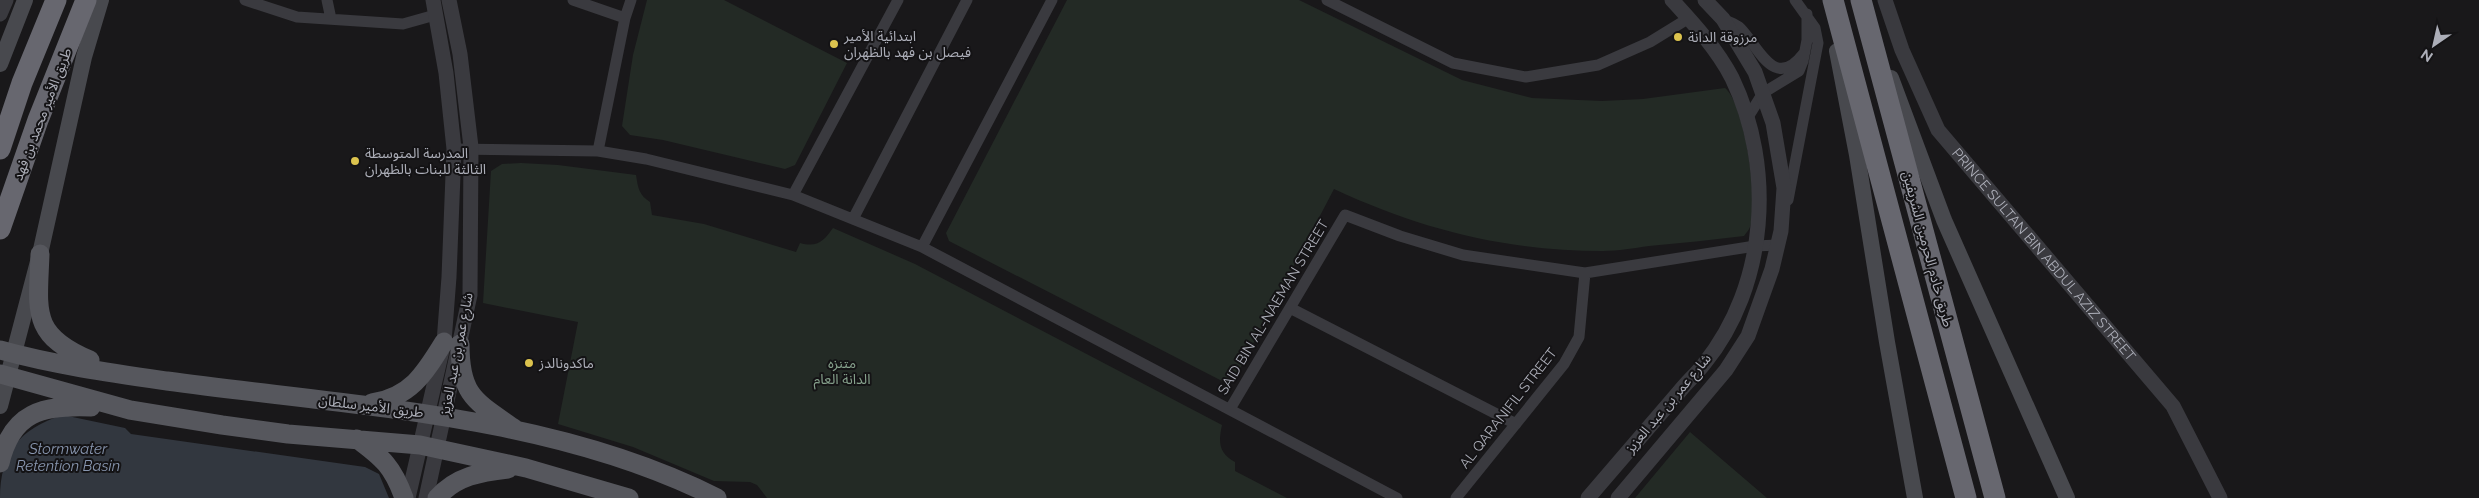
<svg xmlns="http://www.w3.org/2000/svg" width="2479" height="498" viewBox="0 0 2479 498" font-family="Raleway,'Noto Sans Arabic',sans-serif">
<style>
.green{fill:#232a25}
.water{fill:#32373f}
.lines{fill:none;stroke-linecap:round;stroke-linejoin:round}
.minor{stroke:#3a3a3f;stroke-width:11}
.tertiary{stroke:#3a3a3f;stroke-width:15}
.secondary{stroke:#48494e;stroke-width:16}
.primary{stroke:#56575d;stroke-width:19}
.motorway{stroke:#67676f;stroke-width:21}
.poi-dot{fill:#dcc34e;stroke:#141315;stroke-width:2}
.labels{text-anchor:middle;stroke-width:4;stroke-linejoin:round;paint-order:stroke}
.poi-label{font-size:14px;fill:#acaeb8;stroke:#141315;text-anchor:start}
.street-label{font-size:14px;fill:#acaeb8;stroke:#141315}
.park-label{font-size:14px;fill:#86a18c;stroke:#141315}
.water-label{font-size:15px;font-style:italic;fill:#8896af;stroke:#141315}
</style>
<rect width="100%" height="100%" fill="#19181a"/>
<path class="green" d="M647,0H724L847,63L795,165L785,169L663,140L630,135L622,126L633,55Z
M1067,0H1299L1462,80L1532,98L1602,101L1643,99L1725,88C1745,104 1759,202 1750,227C1749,230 1746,233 1744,236C1712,240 1680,243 1649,246C1634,248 1618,251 1603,251C1507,251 1422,230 1334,189L1234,380L1224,382L949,241L946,233Z
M521,163L558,165L636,175C638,188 639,195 650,202L652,215L704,224L796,252L800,243C817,248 824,241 833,228L915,264L1222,425C1218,443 1219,453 1235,462V471L1287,498H767L757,485L750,482L714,481L633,447L558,424L578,322L483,303L491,171L502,164Z
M1690,432L1767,498H1635Z"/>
<path class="water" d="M63,415L125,428L131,434L365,467L379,474L389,498H0C0,453 20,428 63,415Z"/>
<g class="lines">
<path class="minor" d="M245,0L297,17L403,24L435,15
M327,0L331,19
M573,0L625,18
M1327,0L1453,63L1526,77L1598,65L1650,42L1689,18
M1723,19C1728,22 1736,24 1740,28C1759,47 1774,92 1804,53
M1748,117L1763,93L1799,71L1803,61L1807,40V14
M454,149L598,151L646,159L793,195L922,247L1397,498
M598,151L625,18L631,0
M793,195L898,0
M1788,200L1818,43L1815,28L1795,0
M853,219L967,0
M922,247L1052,0
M1290,308L1516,424
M1230,409L1345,215L1400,236L1463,255L1585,273L1755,246L1778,245
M1456,498L1564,364L1579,337L1585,273"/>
<g class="tertiary">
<path id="s1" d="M1885,0L1902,50L1938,130L2173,406L2220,498"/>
<path d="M0,14L6,0"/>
<path d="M408,498L444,342L449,277L454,149L446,73L433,0"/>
<path d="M426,498L470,295L471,147L460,54L449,0"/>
<path d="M1588,498C1618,463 1649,427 1679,392C1687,382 1697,373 1704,364C1768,285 1775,167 1732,78C1717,49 1694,24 1672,0"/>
<path d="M1618,498L1726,370L1748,336L1772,269L1781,231L1784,188L1773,123L1755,72L1723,19L1705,0"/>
</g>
<path class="secondary" d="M1837,51L1857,155L1887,342L1915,498
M0,64L25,0
M1891,78L1944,220L2067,498
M0,406L40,254L84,57L101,0"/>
<path class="primary" d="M40,254C38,311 30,335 90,360
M460,344C460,396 475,401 515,429
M0,350C54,365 111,373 167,381C348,406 552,414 717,498
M0,374L130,410L222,425L288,434L420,445L526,468L629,498
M372,403C411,397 425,373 444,342
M357,439C383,458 393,467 404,498
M0,463C12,412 42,405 91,407
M437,498C456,476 481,472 508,469"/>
<path class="motorway" d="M1833,0L1966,498
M1861,0L1995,498
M0,149L22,83L56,0
M0,229L38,120L86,0"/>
</g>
<g class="poi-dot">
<circle cx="1678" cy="37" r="5"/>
<circle cx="834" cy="44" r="5"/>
<circle cx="355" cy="161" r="5"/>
<circle cx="529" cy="363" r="5"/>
</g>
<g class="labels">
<g class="poi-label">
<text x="844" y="41">ابتدائية الأمير<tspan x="844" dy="16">فيصل بن فهد بالظهران</tspan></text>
<text x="1688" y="42">مرزوقة الدانة</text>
<text x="365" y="158">المدرسة المتوسطة<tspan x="365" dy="16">الثالثة للبنات بالظهران</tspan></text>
<text x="539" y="368">ماكدونالدز</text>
</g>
<g class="street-label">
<text transform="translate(42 114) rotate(-69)" y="5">طريق الأمير محمد بن فهد</text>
<text transform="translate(1928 249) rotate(75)" y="5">طريق خادم الحرمين الشريفين</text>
<text dy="5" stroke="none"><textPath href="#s1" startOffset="304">PRINCE SULTAN BIN ABDUL AZIZ STREET</textPath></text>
<text transform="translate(1273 307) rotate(-59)" y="5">SAID BIN AL-NAEMAN STREET</text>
<text transform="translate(456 354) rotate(-79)" y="5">شارع عمر بن عبد العزيز</text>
<text transform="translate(1668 403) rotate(-50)" y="5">شارع عمر بن عبد العزيز</text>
<text transform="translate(371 406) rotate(7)" y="5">طريق الأمير سلطان</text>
<text transform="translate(1508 408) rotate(-52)" y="5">AL QARANIFIL STREET</text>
</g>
<g class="park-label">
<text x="842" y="368">متنزه<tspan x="842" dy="16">الدانة العام</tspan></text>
</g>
<g class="water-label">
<text x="68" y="454">Stormwater<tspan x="68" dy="17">Retention Basin</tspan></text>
</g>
</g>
<g transform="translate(2434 45) rotate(214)" stroke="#141315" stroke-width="4" paint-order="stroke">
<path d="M0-4L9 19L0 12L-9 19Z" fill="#acaeb8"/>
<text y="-8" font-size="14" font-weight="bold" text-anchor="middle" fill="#acaeb8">N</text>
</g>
</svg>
